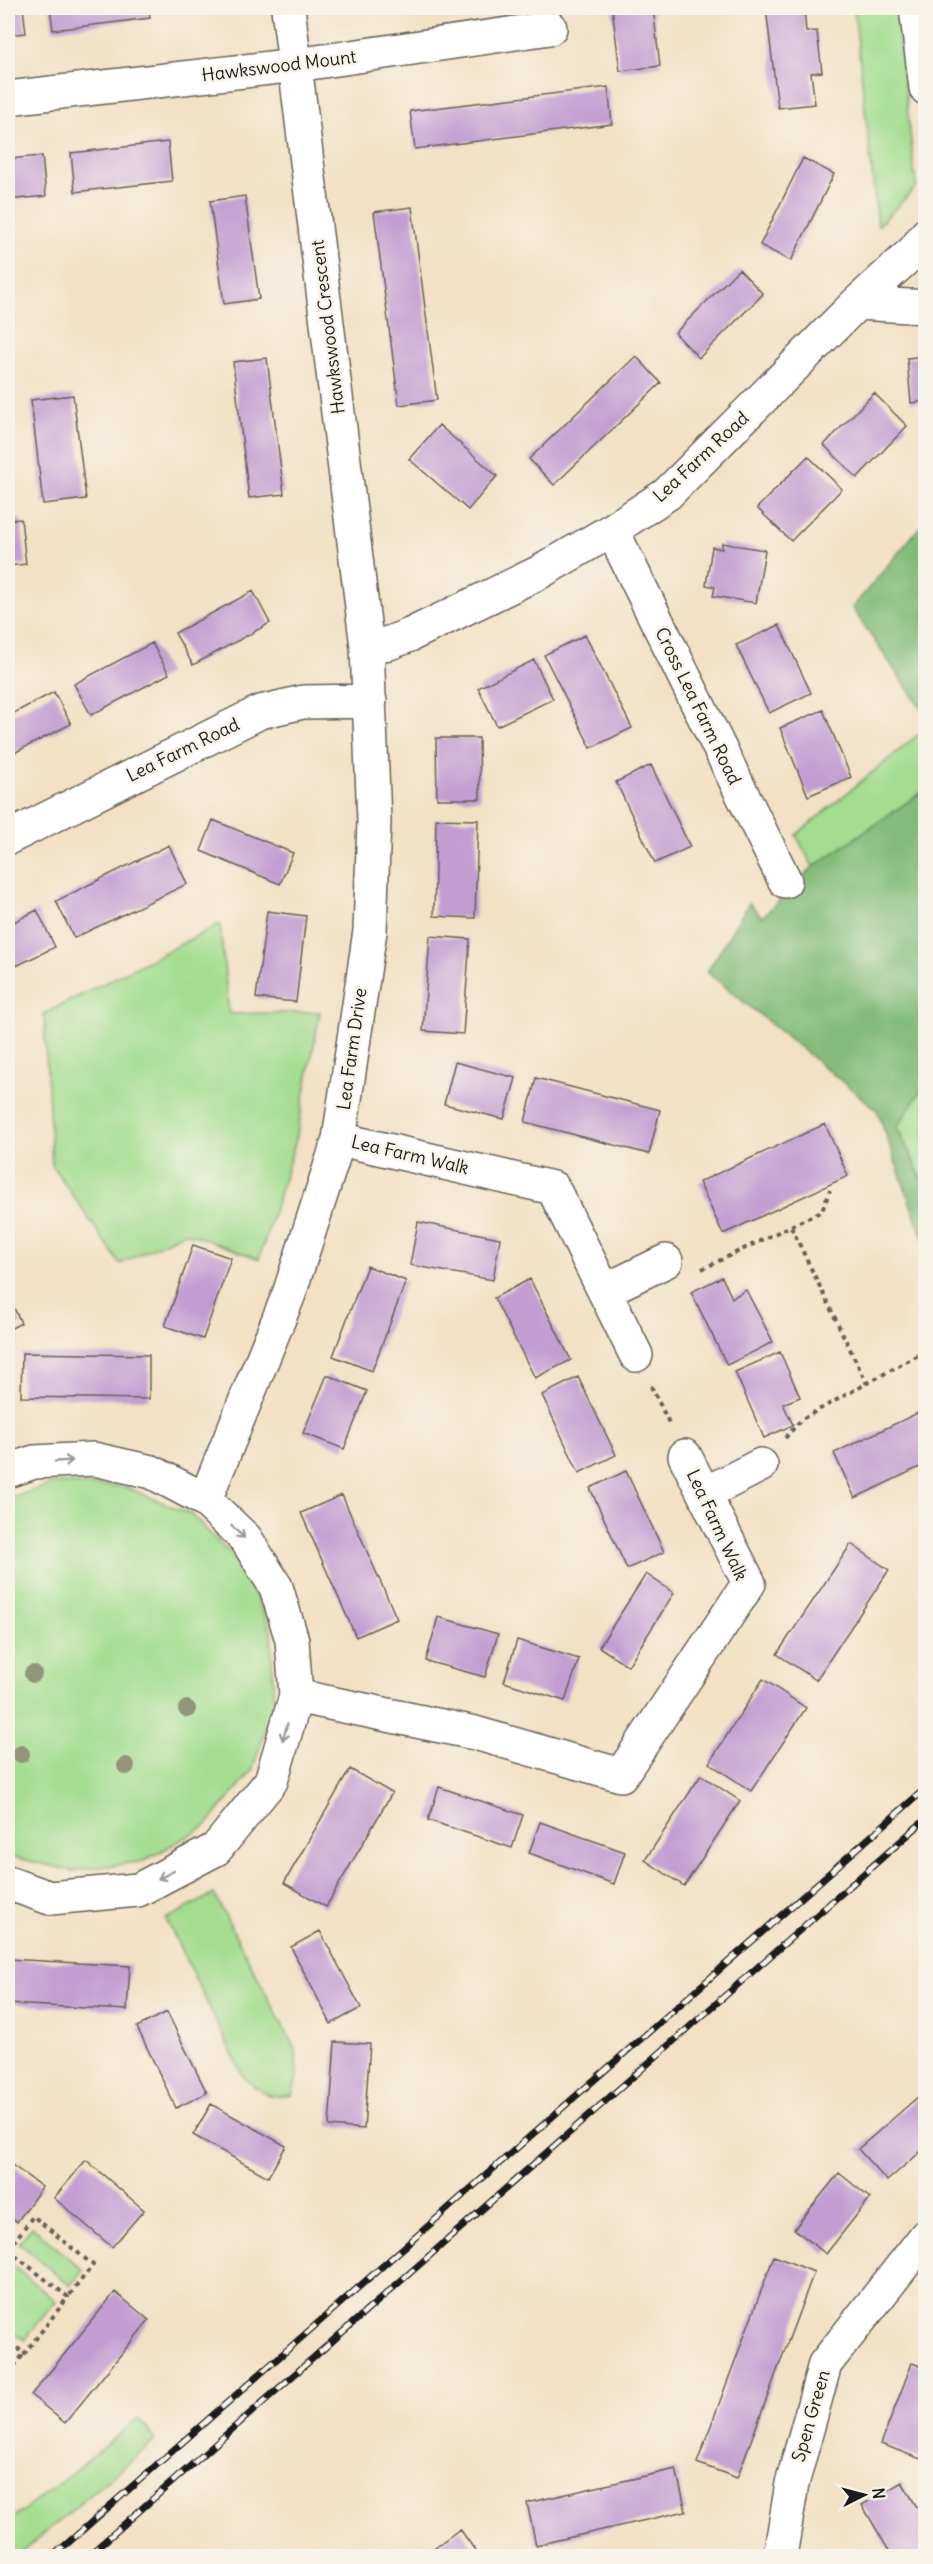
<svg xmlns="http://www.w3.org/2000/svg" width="933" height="2564" viewBox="0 0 933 2564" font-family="Delius,sans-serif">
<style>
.green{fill:#a3dd8f;stroke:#607c56;stroke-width:1.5}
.forest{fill:#82bc7a;stroke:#4f6c4b;stroke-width:1.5}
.building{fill:#c39dd2}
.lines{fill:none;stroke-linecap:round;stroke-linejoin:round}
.minor-casing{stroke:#676157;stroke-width:36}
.path{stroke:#676157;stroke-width:4;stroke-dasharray:4.5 4.5;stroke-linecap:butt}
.minor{stroke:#fff;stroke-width:33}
.rail-casing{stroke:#1c1c1c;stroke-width:7}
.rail{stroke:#f7f3e8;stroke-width:4.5;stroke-dasharray:14;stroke-linecap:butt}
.tree{fill:#92957a}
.oneway{stroke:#999}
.labels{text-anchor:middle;stroke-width:5;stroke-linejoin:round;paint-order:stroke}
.street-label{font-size:18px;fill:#1c1c1c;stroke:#f7f3e8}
</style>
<rect width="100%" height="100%" fill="#f7f3e8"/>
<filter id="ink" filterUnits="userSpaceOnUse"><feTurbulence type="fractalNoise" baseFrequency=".0167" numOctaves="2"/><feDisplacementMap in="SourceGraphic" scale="12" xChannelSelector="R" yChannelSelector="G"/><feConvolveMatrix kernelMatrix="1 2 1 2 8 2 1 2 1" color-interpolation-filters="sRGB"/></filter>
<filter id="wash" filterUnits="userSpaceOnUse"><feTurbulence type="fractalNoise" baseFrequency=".008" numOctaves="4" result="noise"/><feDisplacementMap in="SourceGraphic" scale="24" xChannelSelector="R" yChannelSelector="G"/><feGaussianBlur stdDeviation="1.35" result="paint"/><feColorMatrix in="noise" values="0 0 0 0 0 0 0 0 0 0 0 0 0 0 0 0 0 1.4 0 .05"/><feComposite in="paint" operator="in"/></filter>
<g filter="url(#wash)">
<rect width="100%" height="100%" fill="#f2e1c4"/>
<path class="green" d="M854,8H896L916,187L878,226Z
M925,729V790L813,867L796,835Z
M220,924L229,1014L320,1012L296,1140L259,1259L185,1232L120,1264L52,1165L44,1014Z
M925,1084V1185L897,1127Z
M55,1483L126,1487L192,1515L242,1566L271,1631L274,1703L252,1771L206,1826L144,1861L73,1871L8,1856V1499Z
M214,1894L296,2051L297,2076L292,2095C270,2100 260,2092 244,2078L166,1919Z
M32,2227L83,2270L70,2286L19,2243Z
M8,2262L56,2301L24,2340L8,2326Z
M138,2418L156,2440L17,2556H8V2522L79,2468Z"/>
<path class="forest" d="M925,521V714L852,608Z
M925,790V1084L897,1127L925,1185V1244L877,1110L707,972L749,903L762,917L813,867Z"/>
<g id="blocks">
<path class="building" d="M8,8H23L26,33L8,35Z
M50,8H149L150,18L53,30Z
M612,8H653L660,66L620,71Z
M766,8H804L806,32L817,31L822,72L811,73L815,104L778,108Z
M608,87L612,124L415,149L410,111Z
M168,142L172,181L75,192L71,153Z
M42,156L46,196L8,200V159Z
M803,158L834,174L791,261L760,245Z
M245,196L259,299L224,304L210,201Z
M412,207L437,400L399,405L374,212Z
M739,269L763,294L699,358L675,333Z
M636,356L661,383L554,485L529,459Z
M926,356V401L911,403L907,358Z
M267,358L284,494L249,498L233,362Z
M874,393L907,426L857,478L824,445Z
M73,395L86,499L43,504L31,400Z
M439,425L497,476L468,510L409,459Z
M808,456L842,489L791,541L757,508Z
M21,519L26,564L8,566V520Z
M722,543L765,550L756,603L713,596L715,587L706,585L712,547L722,549Z
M253,591L270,623L193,665L175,633Z
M779,625L811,693L769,713L736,645Z
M585,635L632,728L591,748L544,655Z
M152,643L169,674L91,715L74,684Z
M534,660L553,699L497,726L478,688Z
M54,692L71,724L8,756V716Z
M823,710L851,777L808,796L780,728Z
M436,738H479L480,799H437Z
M651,765L690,847L655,863L616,782Z
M436,819L478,820L475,918L434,916Z
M213,820L293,853L280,884L201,851Z
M169,845L187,884L74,938L56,901Z
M37,910L55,947L8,970V925Z
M267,911L306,916L296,1002L256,998Z
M430,936L470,939L463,1034L423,1031Z
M455,1062L516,1078L504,1119L444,1104Z
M536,1078L660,1110L649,1154L525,1122Z
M825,1124L848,1176L723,1234L699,1182Z
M418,1222L500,1238L493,1280L410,1265Z
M193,1245L231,1258L203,1339L165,1326Z
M367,1266L406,1281L372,1371L333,1356Z
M722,1277L732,1298L746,1290L773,1342L727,1365L691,1292Z
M530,1279L571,1360L535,1378L494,1298Z
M8,1295L21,1323L8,1330Z
M780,1352L800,1397L783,1404L793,1425L764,1438L735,1372Z
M22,1353L149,1355V1399L21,1397Z
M327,1375L367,1391L344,1449L303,1433Z
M578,1377L616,1455L579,1473L542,1395Z
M926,1409V1464L855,1498L834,1453Z
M626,1471L664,1552L627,1569L590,1488Z
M342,1495L397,1619L356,1637L301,1513Z
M851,1544L889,1570L816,1680L777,1654Z
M646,1574L674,1593L628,1666L599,1647Z
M438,1617L498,1634L485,1677L426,1661Z
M517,1640L579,1659L565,1701L504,1682Z
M763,1679L806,1708L751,1791L709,1763Z
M350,1769L392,1793L326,1907L284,1883Z
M701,1775L740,1801L684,1886L645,1860Z
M439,1787L523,1815L512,1848L428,1820Z
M540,1822L625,1852L614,1884L529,1853Z
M320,1931L361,2008L331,2024L291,1947Z
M8,1959L130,1966L127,2010L8,2004Z
M167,2012L207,2093L176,2108L137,2027Z
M335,2042L370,2044L364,2129L329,2126Z
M920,2095L926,2102V2147L887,2181L858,2149Z
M211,2104L286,2146L268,2177L193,2135Z
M86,2160L144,2210L112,2247L54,2198Z
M8,2162L42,2187L17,2222L8,2215Z
M839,2173L870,2198L826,2254L794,2229Z
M774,2256L814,2272L737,2478L697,2463Z
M115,2292L149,2320L65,2423L31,2395Z
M912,2363L926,2368V2461L881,2444Z
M676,2469L686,2511L536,2545L527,2503Z
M902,2482L926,2522V2556H892L862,2505Z
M460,2529L479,2556H421L431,2550Z"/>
</g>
</g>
<g filter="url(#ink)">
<use href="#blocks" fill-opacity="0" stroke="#676157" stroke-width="1.5"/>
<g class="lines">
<g class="minor-casing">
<path id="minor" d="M916,8L926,88
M8,98L296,65L550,28
M857,303L926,307
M612,530L785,881
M367,647L389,643L410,635L540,572L612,530L667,494L857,303L914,251L926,235
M8,838L260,712L303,702L370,701
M339,1139L553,1188L636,1355
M604,1291L666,1261
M8,1471L34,1462L94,1459L152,1472L205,1500L246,1539L276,1587L292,1640L296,1696L271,1781L216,1849L138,1890L50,1898L8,1883
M704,1494L761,1465
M205,1500L289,1294L339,1139L370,931L374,821L367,647L288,8
M296,1696L475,1733L621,1775L749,1583L685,1456
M780,2556L792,2484L825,2364L926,2236"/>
</g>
<path class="path" d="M791,1227L867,1384
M702,1269L822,1211L830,1190
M651,1386L670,1425
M785,1438L802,1419L922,1353
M8,2250L68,2297L24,2354L8,2339
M8,2250L33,2216L93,2265L68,2297
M8,2373L24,2354"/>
<use href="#minor" class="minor"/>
<g class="rail-casing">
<path id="rail" d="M53,2556L926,1788
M88,2556L926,1819"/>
</g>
<use href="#rail" class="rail"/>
</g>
<g class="tree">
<circle cx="33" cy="1674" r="9"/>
<circle cx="187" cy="1709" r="9"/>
<circle cx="21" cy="1754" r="9"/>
<circle cx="126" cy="1766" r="9"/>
</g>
<defs><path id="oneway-shaft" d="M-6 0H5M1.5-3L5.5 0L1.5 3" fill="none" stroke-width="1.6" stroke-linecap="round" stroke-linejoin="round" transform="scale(1.5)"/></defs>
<g class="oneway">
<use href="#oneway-shaft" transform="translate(64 1461) rotate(-3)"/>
<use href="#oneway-shaft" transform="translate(238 1532) rotate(43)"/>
<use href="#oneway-shaft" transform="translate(285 1732) rotate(106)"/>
<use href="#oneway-shaft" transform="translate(166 1875) rotate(152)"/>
</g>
</g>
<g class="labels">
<g class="street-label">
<text transform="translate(279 66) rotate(-7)" y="6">Hawkswood Mount</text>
<text transform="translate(328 327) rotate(-97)" y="6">Hawkswood Crescent</text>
<text transform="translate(701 457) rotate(-43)" y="6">Lea Farm Road</text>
<text transform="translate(698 706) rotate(64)" y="6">Cross Lea Farm Road</text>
<text transform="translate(183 750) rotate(-26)" y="6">Lea Farm Road</text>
<text transform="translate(352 1049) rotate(-82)" y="6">Lea Farm Drive</text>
<text transform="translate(410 1155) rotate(13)" y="6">Lea Farm Walk</text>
<text transform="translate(717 1525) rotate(65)" y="6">Lea Farm Walk</text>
<text transform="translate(811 2416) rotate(-74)" y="6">Spen Green</text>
</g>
</g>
<rect width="933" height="2564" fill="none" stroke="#f7f3e8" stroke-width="30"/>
<g transform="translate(864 2495) rotate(84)" stroke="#f7f3e8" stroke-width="4.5" paint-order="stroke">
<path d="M0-4.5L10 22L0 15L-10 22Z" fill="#1c1c1c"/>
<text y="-9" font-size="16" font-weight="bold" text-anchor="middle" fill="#1c1c1c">N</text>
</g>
</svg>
